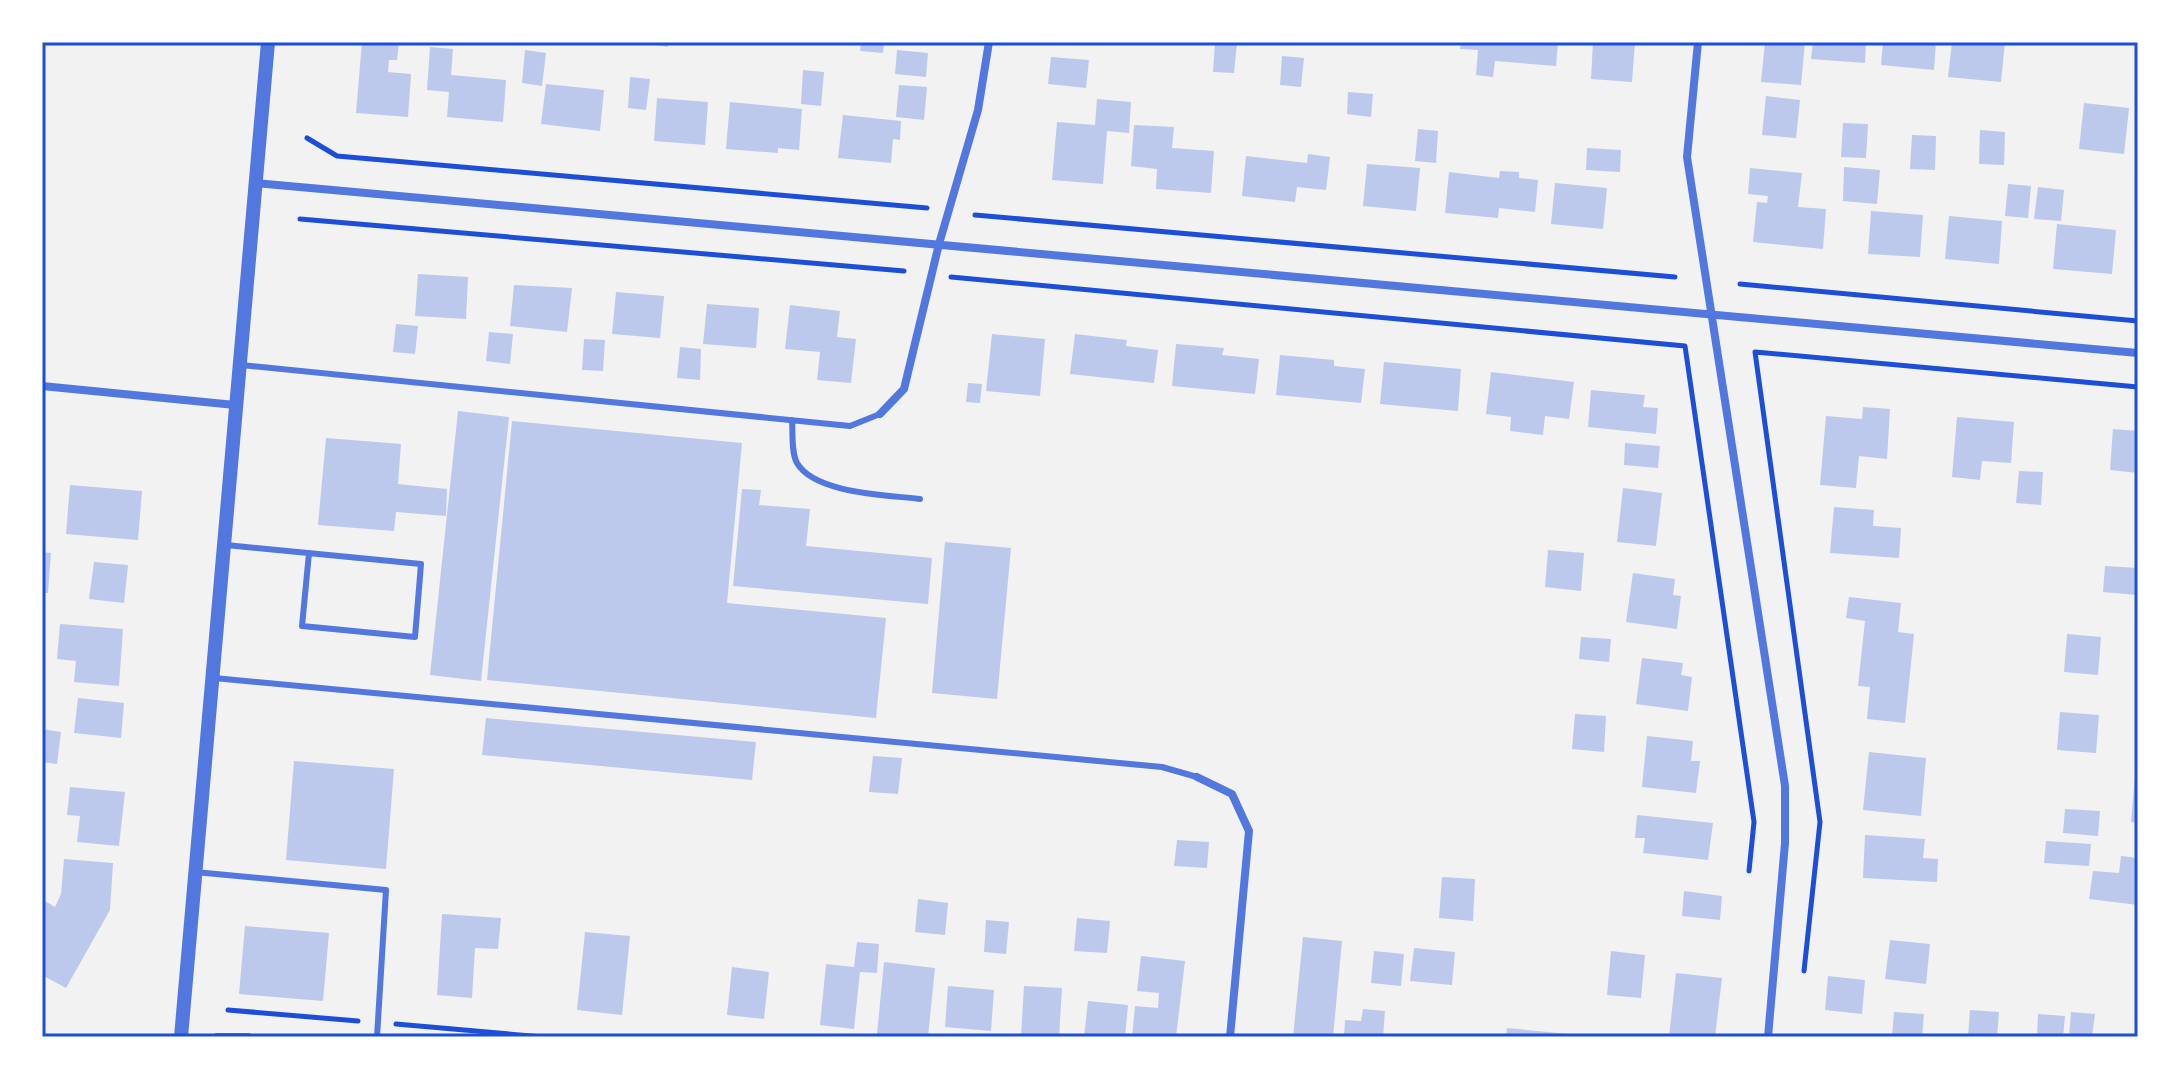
<svg xmlns="http://www.w3.org/2000/svg" width="2180" height="1079" viewBox="0 0 2180 1079" font-family="'Source Sans 3',sans-serif">
<style>
.building{fill:#bdc9ec}
.lines{fill:none;stroke-linecap:round;stroke-linejoin:round}
.path{stroke:#1d4ed8;stroke-width:5}
.service{stroke:#5277de;stroke-width:6}
.minor{stroke:#5277de;stroke-width:8}
.tertiary{stroke:#5277de;stroke-width:14}
.neatline{fill:none;stroke:#1d4ed8;stroke-width:3}
</style>
<rect width="100%" height="100%" fill="#f2f2f2"/>
<path class="building" d="M362,42H399L397,60H389L388,72L411,74L408,117L356,113Z
M637,42H668V47Z
M861,42H884L883,53L860,51Z
M1215,42L1237,43L1234,73L1213,72Z
M1461,42H1558L1556,66L1495,61L1493,77L1476,75L1478,50L1460,49Z
M1593,42H1635L1632,82L1591,79Z
M1765,42H1805L1801,85L1761,82Z
M1813,42H1866L1865,63L1811,59Z
M1883,42H1936L1934,70L1881,65Z
M1952,42H2005L2001,82L1948,77Z
M430,47L453,49L451,75L506,80L503,122L447,117L449,92L427,90Z
M525,50L546,53L542,86L522,83Z
M897,50L928,53L926,77L895,74Z
M1282,56L1304,58L1301,87L1280,85Z
M1051,57L1089,60L1086,88L1048,84Z
M803,70L824,72L821,106L801,104Z
M630,77L650,79L646,110L628,108Z
M546,84L604,90L600,131L541,124Z
M899,85L927,87L924,120L896,117Z
M1348,92L1373,94L1371,117L1347,114Z
M1766,96L1800,100L1796,138L1762,135Z
M657,98L708,102L705,145L654,141Z
M1097,99L1131,102L1129,133L1107,131L1103,184L1052,180L1057,122L1095,125Z
M730,102L802,109L799,150L778,148V153L726,149Z
M2084,103L2129,108L2124,154L2079,149Z
M843,115L901,121L900,140L893,139L891,163L838,158Z
M1843,123L1868,124L1866,158L1841,157Z
M1134,125L1174,127L1172,148L1214,151L1211,193L1156,189L1157,169L1131,166Z
M1418,129L1438,131L1436,163L1415,161Z
M1980,130L2005,132L2004,165L1979,164Z
M1912,135L1936,136L1935,170L1910,169Z
M1587,148L1621,150L1620,172L1586,170Z
M1308,154L1330,157L1326,190L1297,187L1295,202L1242,196L1246,156L1307,163Z
M1367,164L1420,168L1416,211L1363,206Z
M1844,167L1880,170L1877,204L1843,201Z
M1750,168L1802,173L1798,207L1826,209L1823,249L1753,242L1757,202L1767,203L1768,196L1748,194Z
M1500,171L1519,172V178L1538,180L1535,212L1499,208L1498,218L1445,213L1449,172L1499,178Z
M1555,183L1607,188L1603,229L1551,224Z
M2008,184L2031,186L2028,218L2005,216Z
M2038,187L2064,190L2061,221L2034,219Z
M1871,211L1923,215L1920,257L1868,254Z
M1949,216L2002,221L1999,264L1945,259Z
M2057,224L2116,230L2112,274L2053,269Z
M418,274L468,277L466,319L415,316Z
M514,285L572,288L567,332L510,326Z
M616,292L664,296L660,338L612,334Z
M707,304L759,308L756,348L703,344Z
M790,305L840,311L837,337L856,339L851,383L817,380L820,352L785,349Z
M396,324L418,326L415,354L393,352Z
M489,332L513,334L510,364L486,361Z
M992,334L1045,339L1040,396L986,391Z
M1075,334L1127,340L1126,346L1158,350L1154,383L1070,374Z
M584,339L605,340L603,371L582,370Z
M1176,344L1224,348L1222,355L1259,359L1255,394L1172,386Z
M680,347L701,349L700,380L677,378Z
M1280,355L1334,360V366L1365,369L1361,403L1276,395Z
M1384,362L1461,369L1458,411L1380,404Z
M1491,372L1574,382L1569,419L1545,416L1543,435L1510,431L1511,417L1486,414Z
M968,383L982,384L980,403L966,402Z
M1591,390L1645,395L1643,407L1658,408L1656,434L1588,427Z
M1863,407L1890,409L1887,459L1859,456L1856,488L1820,485L1826,416L1862,419Z
M458,411L509,417L481,681L430,675Z
M1957,417L2014,422L2011,463L1982,461L1980,480L1952,477Z
M512,421L742,443L727,603L886,618L876,718L487,680Z
M2113,429L2138,431V473L2110,470Z
M326,438L401,444L398,484L447,489L446,516L396,512L394,531L318,525Z
M1625,443L1660,446L1658,468L1624,465Z
M2019,471L2043,472L2041,505L2016,503Z
M70,485L142,491L138,540L66,534Z
M1623,488L1662,493L1656,546L1617,542Z
M742,489L761,490L759,505L810,509L806,546L932,558L928,604L733,586Z
M1834,507L1874,510L1873,526L1901,528L1899,558L1830,553Z
M945,542L1011,548L997,699L932,693Z
M1548,550L1584,553L1581,591L1545,587Z
M42,552L51,553L48,593H42Z
M94,562L128,565L124,603L89,599Z
M2105,566L2138,568L2137,595L2103,592Z
M1633,573L1675,579L1673,595L1681,596L1677,629L1626,622Z
M1849,597L1901,603L1898,632L1914,634L1905,723L1867,719L1870,687L1858,686L1865,621L1846,618Z
M60,624L123,629L119,686L74,682L76,661L57,659Z
M2067,634L2101,637L2098,675L2064,672Z
M1581,637L1611,639L1609,662L1579,659Z
M1642,658L1683,663L1681,675L1692,677L1688,711L1636,704Z
M78,698L124,703L121,738L74,733Z
M2060,712L2099,715L2096,753L2057,750Z
M1575,714L1606,716L1604,752L1572,749Z
M486,718L756,742L752,780L482,755Z
M42,729L61,732L57,764L42,762Z
M1647,736L1693,741L1691,761H1700L1696,793L1642,787Z
M1869,752L1926,758L1921,816L1863,810Z
M873,756L902,758L898,794L869,792Z
M294,761L394,769L386,869L286,860Z
M2136,765H2138V823L2131,822Z
M70,787L125,792L119,846L77,842L80,816L67,815Z
M2065,809L2100,811L2098,836L2063,833Z
M1637,815L1713,823L1708,860L1643,853L1645,838H1635Z
M1865,835L1925,839L1923,858L1938,859L1937,882L1863,878Z
M1177,840L1209,842L1207,868L1174,866Z
M2046,841L2091,844L2089,866L2044,863Z
M2121,856L2138,858V905L2089,899L2093,871L2119,873Z
M64,859L113,863L110,910L66,988L42,975V905L45,901L55,907L61,894Z
M1442,877L1475,879L1473,921L1439,918Z
M1684,891L1722,896L1720,920L1682,916Z
M918,899L948,903L945,935L915,932Z
M442,914L501,918L498,949L475,948L472,998L437,995Z
M1077,918L1110,921L1107,953L1074,951Z
M986,920L1009,922L1006,954L984,952Z
M245,926L329,933L323,1001L239,994Z
M585,932L630,936L622,1015L577,1010Z
M1303,937L1342,941L1333,1037H1293Z
M1890,940L1930,944L1926,984L1885,979Z
M857,942L879,944L877,973L860,972L854,1029L820,1025L826,964L854,967Z
M1414,948L1455,952L1452,985L1410,981Z
M1374,951L1404,954L1401,986L1371,983Z
M1611,951L1645,955L1641,998L1607,995Z
M1141,956L1185,961L1176,1037H1132L1135,1006L1158,1008L1159,993L1137,991Z
M884,962L935,968L928,1037L877,1034Z
M732,967L769,972L764,1019L727,1015Z
M1676,973L1722,978L1715,1037H1669Z
M1828,976L1865,980L1862,1014L1825,1010Z
M948,986L994,990L991,1031L945,1027Z
M1024,986L1062,988L1059,1037L1021,1036Z
M1088,1001L1128,1005L1125,1037H1084Z
M1363,1009L1385,1011L1383,1037H1344L1345,1020L1361,1021Z
M1970,1010L1999,1012L1997,1037H1968Z
M1894,1012L1924,1014L1922,1037H1892Z
M2071,1012L2095,1014L2092,1037H2069Z
M2038,1014L2065,1016L2063,1037H2037Z
M1507,1028L1579,1035V1037H1506Z"/>
<g class="lines">
<path class="path" d="M307,138L337,156L927,208
M975,215L1675,277
M300,219L904,271
M951,277L1685,346L1754,822L1749,871
M1740,284L2138,321
M1804,971L1820,822L1755,352L2138,387
M228,1010L358,1021
M396,1024L543,1037"/>
<path class="service" d="M241,365L850,426L880,414
M792,420C793,433 791,452 797,463C815,494 889,495 920,499
M226,545L421,564L415,637L302,626L309,553
M214,678L1162,767L1197,777
M195,872L386,890L377,1037"/>
<path class="minor" d="M1698,42L1687,157L1785,786V843L1768,1037
M255,183L2138,353
M42,386L235,405
M880,414L904,389L939,244L978,110L989,42
M1197,777L1232,794L1249,831L1230,1037
M217,1037H248"/>
<path class="tertiary" d="M181,1037L268,42"/>
</g>
<rect width="2180" height="1079" fill="none" stroke="#ffffff" stroke-width="88"/>
<rect x="44" y="44" width="2092" height="991" class="neatline"/>
</svg>
